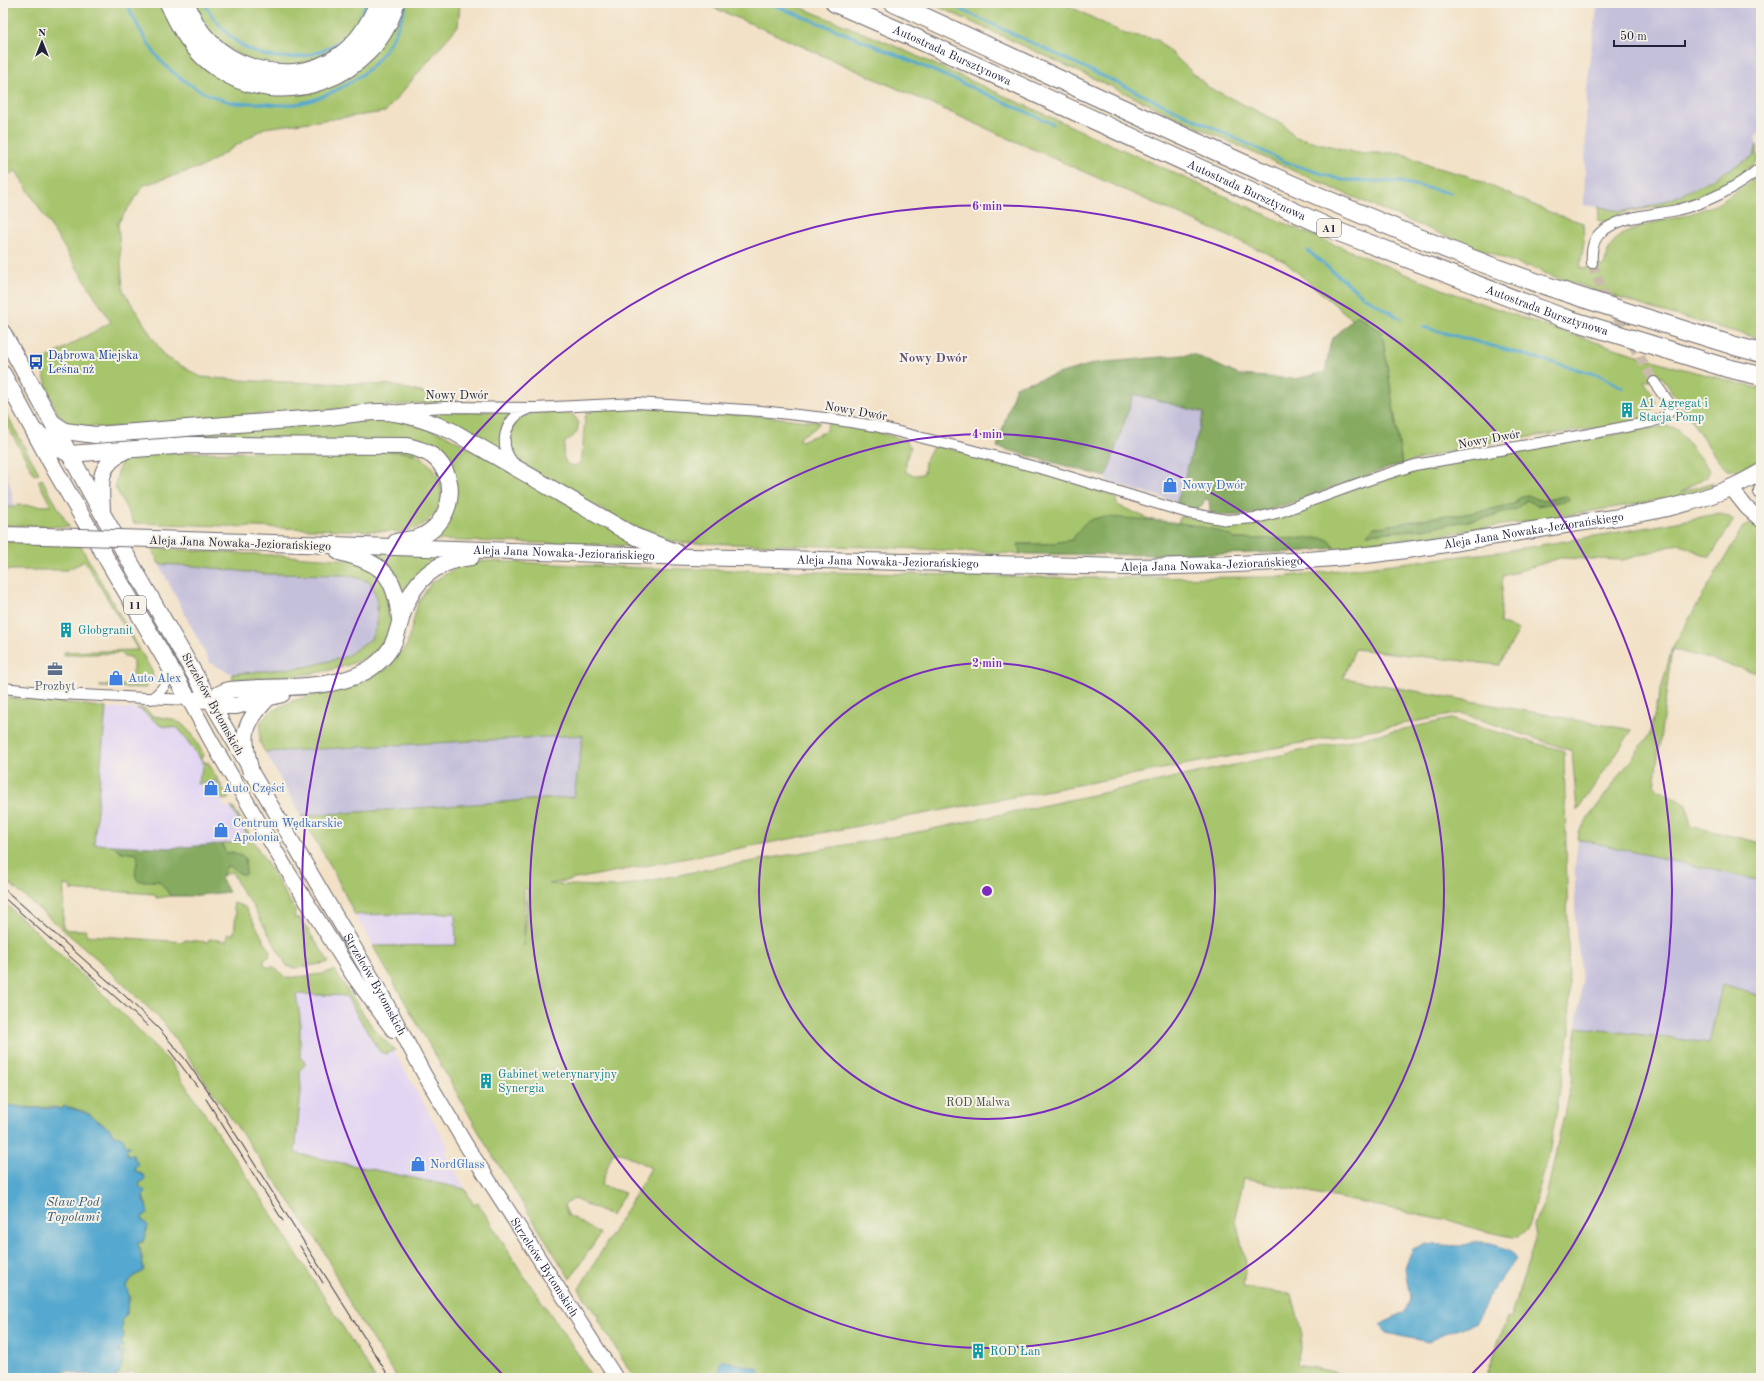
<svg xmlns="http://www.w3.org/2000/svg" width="1764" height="1381" viewBox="0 0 1764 1381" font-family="'Old Standard TT',serif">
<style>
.built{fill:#e2d4f3}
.industrial{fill:#c5c0da}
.green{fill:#a7c56d;stroke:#647454;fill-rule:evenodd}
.forest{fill:#85aa60;stroke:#54664e}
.water{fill:#54a8cf;stroke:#3b6585}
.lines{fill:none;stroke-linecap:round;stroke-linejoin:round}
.stream{stroke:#54a8cf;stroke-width:3}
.street-tunnel{stroke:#c8bbaa;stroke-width:10;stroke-dasharray:10 5;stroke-linecap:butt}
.street-casing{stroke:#6b656c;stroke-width:12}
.secondary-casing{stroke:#6b656c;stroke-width:16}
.primary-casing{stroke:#6b656c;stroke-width:18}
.highway-casing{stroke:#6b656c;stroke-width:20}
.street{stroke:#fff;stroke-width:10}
.secondary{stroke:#fff;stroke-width:14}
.primary{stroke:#fff;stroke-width:16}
.highway{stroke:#fff;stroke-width:18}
.tram{stroke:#22223b;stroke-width:1}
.primary-bridge-casing{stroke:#6b656c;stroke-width:18;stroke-linecap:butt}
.primary-bridge{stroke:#fff;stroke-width:16}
.ring{fill:none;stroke:#7b2cbf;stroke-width:2}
.labels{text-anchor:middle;stroke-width:4;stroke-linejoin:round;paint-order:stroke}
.shield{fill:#f7f3e8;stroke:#62616f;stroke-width:1}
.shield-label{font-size:11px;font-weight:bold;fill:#22223b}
.street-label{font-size:12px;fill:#22223b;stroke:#f7f3e8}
.transit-label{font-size:12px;fill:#164399;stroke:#f7f3e8;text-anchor:start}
.culture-label{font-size:12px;fill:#0d838f;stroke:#f7f3e8;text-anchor:start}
.shop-label{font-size:12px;fill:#366cbe;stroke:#f7f3e8;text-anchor:start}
.service-label{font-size:12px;fill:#4e5e75;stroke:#f7f3e8}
.park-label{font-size:12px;fill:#4a534a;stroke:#f7f3e8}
.neighbourhood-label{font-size:13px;font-weight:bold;fill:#605279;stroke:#f7f3e8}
.water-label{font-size:13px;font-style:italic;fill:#365876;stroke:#f7f3e8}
.centre{fill:#7b2cbf;stroke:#f7f3e8;stroke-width:2}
.ring-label{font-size:12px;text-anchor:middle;font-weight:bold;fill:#7b2cbf;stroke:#f7f3e8;stroke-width:4;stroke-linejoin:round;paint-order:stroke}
</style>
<rect width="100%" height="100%" fill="#f7f3e8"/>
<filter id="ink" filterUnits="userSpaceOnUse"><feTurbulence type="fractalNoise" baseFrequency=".025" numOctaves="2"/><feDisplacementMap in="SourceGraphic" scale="8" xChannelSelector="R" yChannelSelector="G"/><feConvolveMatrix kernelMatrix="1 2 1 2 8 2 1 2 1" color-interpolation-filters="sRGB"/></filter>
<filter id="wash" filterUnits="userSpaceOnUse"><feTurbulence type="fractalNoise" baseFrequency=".012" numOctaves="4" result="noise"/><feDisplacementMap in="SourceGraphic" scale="16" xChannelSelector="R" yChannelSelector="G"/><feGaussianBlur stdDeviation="0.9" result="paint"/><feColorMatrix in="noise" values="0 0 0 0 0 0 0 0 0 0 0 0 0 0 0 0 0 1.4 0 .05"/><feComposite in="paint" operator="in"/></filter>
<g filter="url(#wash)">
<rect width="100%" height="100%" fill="#f2e1c6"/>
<path class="built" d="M106,708L140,709L161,726L178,728L217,780L224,807H231L250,840L211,846L172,848L94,844Z
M455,913L456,945L373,946L355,915Z
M296,994L346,996L362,1024L389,1053L394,1051L448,1147L446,1154L465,1189L295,1154L301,1091L300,1017Z"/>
<path class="industrial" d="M1598,3H1761V133L1755,137L1757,145L1754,156L1678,196L1649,207L1623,211L1584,205L1587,89L1591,48Z
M1134,394L1204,413L1177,502L1108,482L1107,480L1106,477Z
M6,471L11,488L14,507H3V472Z
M159,564L195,566L265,574L348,575L369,582L377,598V625L371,639L345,657L306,667L232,674L210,663Z
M583,734L574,797L301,816L265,752Z
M1578,839L1761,879V996L1722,986L1709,1043L1577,1027L1582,980L1576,932L1575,906V867Z"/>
<path class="green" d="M3,3H162L279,94L401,3H460L458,26L385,112L264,128L204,166L144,185L118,223L123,290L164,356L201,377L254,381L391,385L458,401L214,417L97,429L96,426C87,427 76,428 68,424C53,416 45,377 40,362L111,322L16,171L3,177Z
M193,3H373L361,26L333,53L293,67L254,62L224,46L202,23Z
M693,3H790L888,43L1297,229L1447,291L1557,330L1676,367L1761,389V458L1740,470H1727L1719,462L1662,377L1644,381C1647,386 1652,392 1654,398C1661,416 1632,422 1620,425L1478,444L1402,464L1382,332L1358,315L1353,320L1284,261L761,28L707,5Z
M930,3H1063L1125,34L1156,39L1208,87L1283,124L1296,137L1357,153H1401L1430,166L1468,176L1552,213L1583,223L1584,242L1580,268L1604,266L1607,252L1616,239L1623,234L1652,223L1687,215L1720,203L1761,174V339L1653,309L1543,273V271L1528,266L1527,267C1422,229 1320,183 1219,137C1123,92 1027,47 930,3Z
M1757,145L1758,160C1734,184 1697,199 1664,206C1649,209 1632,209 1618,215C1614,216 1609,220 1605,222L1598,220L1599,207C1607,208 1615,211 1623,211C1661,211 1720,174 1754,156Z
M637,407L760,416L820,422L815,428L800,437L799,440L801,441L825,432L828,423L874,431L905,440L911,447C907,456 905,462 906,472C913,476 917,476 924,473L925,461L932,448L939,447C997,459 1060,476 1116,497L1117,505L1154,521L1119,518L1072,540L1045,544H1019L1020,554L877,547L685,543L667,540L654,536L625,522L519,464L508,447L510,430L522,416L535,413L561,411L573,415L578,421C579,433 575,436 565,442L563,455L566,463C571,466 574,467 579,464L582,457L585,417C590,405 624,408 637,407Z
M3,408L39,473L34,475L33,472L3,418Z
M425,411L506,412L508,413C508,419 504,423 502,428C500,435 502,444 502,451L469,432L424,413Z
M383,419L401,421L444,434L636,543L634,546L429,540L448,521L437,454L195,441V433Z
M1664,426L1673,427L1678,430L1710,471L1707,476L1680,493L1713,482L1712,486L1691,494L1611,508L1447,534L1335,548L1330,541L1234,539C1223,529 1193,526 1178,523L1181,516L1227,525L1258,522L1396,474L1416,469ZM1522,496L1542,501L1565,496L1538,506L1527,500L1513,510L1498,512L1495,516L1422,529L1367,534L1374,527H1380L1446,515H1459L1488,510L1514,504Z
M398,451C404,452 413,453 419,456C445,472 450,506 424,524C418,528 410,530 403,532L134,523L115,487L118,471L123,458L138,453Z
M42,479L69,527L3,525V507H14L17,505L51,506L38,481Z
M1720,513L1734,520L1710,557L1678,544L1623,560L1560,558L1503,576L1500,623L1519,630L1499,665L1355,649L1343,678L1632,730L1577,811L1572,751L1461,713L549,884L616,887L704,870L918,832L1451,719L1564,751L1570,1031L1549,1154L1527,1230L1519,1237H1513L1484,1231L1448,1220L1244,1179L1235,1216L1246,1263L1243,1287L1292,1294L1302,1335L1297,1364L1361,1378H634L599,1321V1314L595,1313L579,1289L651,1168L624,1154L613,1152L601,1185L625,1193L611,1216L574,1199L564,1205L568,1215L600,1234L570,1279L488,1148L373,946L456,945L455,913L355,915L332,868L301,816L574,797L583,735L265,752L260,743V732L261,722L270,712L292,701L363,682L388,668L407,645L418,603L431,583L464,563L487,561L644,568L1085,578L1280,577L1505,551L1667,524ZM528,888L524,946V889Z
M1751,524L1761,532V674L1672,649L1654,786L1687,805L1690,826L1761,843V881L1578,839L1579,831L1649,735L1672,648L1743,527Z
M3,541L80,545L152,671L153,678L148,683L147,688L100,687V685H127L128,681H133V662L131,657L123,656L122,653L64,655V652L138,650L85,561L67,570H3Z
M152,548L356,560C363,563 373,566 378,571C382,576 394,605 393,611C392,626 386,644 373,653C335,678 277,676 233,680L232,674L306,667L345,657L371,639L377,625V598L370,582L348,575L265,574L195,566L159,564Z
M366,551L449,553L403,600Z
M3,697L80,704L106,708L94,844L111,845L122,852L137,854L138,858L136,866L150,881H159L171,896L156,898L155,894L91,890V892L71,890V886L64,885L63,927L68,930H86V935L184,942L185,940L208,942L209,939L227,941V934H234L236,913L233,908L234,903L245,907L269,949L270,952L269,957L263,960L266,967H274L286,978L323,974L334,970L375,1031L395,1050L386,1054L380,1052L346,996L296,994L300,1017V1057L306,1064L300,1070L301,1091L295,1153L465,1189L474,1205L478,1203L520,1270L580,1357L592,1378H397L352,1308L321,1246L164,1023L96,958L3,878Z
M138,708L145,709L153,716L172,719L182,724L192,734L204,755L201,757L205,763L208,762L229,799L222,800L217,781L197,784L204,764L178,728L161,726L140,709H137Z
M231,807H233L296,912L294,914L295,918H300L329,962L327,963L295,968L287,966L248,898L243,894L232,872L222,876L226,866L231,867L242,875L246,873L245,858L233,852L226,853L222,844L250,840Z
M3,901L111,1002L170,1062L264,1202L375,1378H137L133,1371L115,1378L120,1372L123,1353L119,1354V1348L123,1347L120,1343L122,1318L125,1317L130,1298L126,1286L134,1276L143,1272L142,1255L140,1248H138V1243L143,1242L147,1230L145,1222H143L142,1217L147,1207L139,1184L145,1179L142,1174L135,1171V1168L138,1165L133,1155L128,1156L124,1144L111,1132L112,1131L84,1111L69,1107L60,1109L56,1107C42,1107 28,1109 15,1106C10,1105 8,1107 3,1104Z
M1722,985L1761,996V1378H1486L1507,1317L1511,1318L1536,1236L1534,1225L1546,1198L1571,1082L1577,1027L1709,1043Z"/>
<path class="forest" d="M1357,315L1382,332L1402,464C1376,472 1351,481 1326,490C1293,502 1245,524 1210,512L1209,500L1205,499L1202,506L1197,510L1176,505L1204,413L1134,394L1106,477L997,447L1016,386L1096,363L1193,354L1239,375L1296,379L1325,372L1331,340Z
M1528,495L1542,501L1565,496L1568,497L1569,500L1537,506L1527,500C1521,503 1520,508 1514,510C1507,512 1500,511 1495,516L1422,529L1367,534L1374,527H1380L1446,515H1459L1488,510L1514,504L1521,496Z
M1101,517C1128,518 1216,522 1234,539L1324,538L1330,541L1335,548L1295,552L1183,555L1020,554L1018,544H1045L1072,540C1081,527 1084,520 1101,517Z
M222,844L226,853L233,852L245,858L246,874L242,875L231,867L227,866L221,878L229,892L189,896H171L159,881H138C131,872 140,864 137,854L122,852L111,845L172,848Z"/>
<path class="water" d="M3,1104C9,1107 9,1104 15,1106C30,1110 48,1107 62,1109L64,1106L89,1114L112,1131L111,1133L116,1136L118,1135L123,1138L126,1146H130L126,1151L128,1156L133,1155L138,1165L135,1168V1171L145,1176V1179L139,1184L140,1187L145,1191L143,1196L148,1213L142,1217L143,1221L147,1224L148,1227L143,1241L138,1243L144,1271L134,1276L126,1286C131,1299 128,1304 125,1317L122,1319L123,1326L121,1329L124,1333L123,1340L120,1343L123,1344V1348H119V1353L123,1352C123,1362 122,1371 115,1378H96L89,1374L82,1375L68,1371L31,1378H3Z
M1474,1242L1492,1244L1512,1251L1516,1258L1486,1300L1477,1322C1461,1329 1443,1333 1428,1342L1387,1333L1380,1325L1405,1311L1410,1298L1405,1268L1413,1249L1424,1244L1460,1246Z
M721,1360L759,1369L760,1370L757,1378H734L718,1374Z"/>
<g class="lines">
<path class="stream" d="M126,3C135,21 150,51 165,65C183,82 206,96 230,102C237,104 246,103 254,103C264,103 274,105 284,105C312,105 352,85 372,66C390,48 399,26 407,3
M204,3C213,19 225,33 240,44C273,67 329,60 354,27C360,20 363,12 366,3
M768,3C864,40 959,81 1053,124
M947,3L1288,163L1342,180L1399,182L1451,193
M1308,251L1363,296L1401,319
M1423,327L1602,376L1623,388"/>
</g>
</g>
<g filter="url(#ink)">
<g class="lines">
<path class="street-tunnel" d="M1592,263L1603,292L1654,382"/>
<g class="street-casing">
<path id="street" d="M1592,263C1591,251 1593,237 1604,230C1625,215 1653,215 1677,210C1706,203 1739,187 1761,167
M400,410L445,407L534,408L637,403L761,411L825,418L875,426L963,448L1047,470L1188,513L1227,520L1256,518L1280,512L1371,479L1415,465L1589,434L1651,422L1666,416L1672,407L1654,382
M514,464C511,460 507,455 506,450C501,433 512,414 528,409
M3,688L59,694L189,700
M151,699C163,690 169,682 169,667"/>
</g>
<g class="secondary-casing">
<g id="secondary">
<path d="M1731,488L1747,508L1761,520"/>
<path d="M1761,490V492"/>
<path id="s1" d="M209,699L381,993L424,1074L466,1145L616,1378"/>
<path d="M189,700L210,739L290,875L352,974L393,1030"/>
</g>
</g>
<g class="primary-casing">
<g id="primary">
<path d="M3,333L102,513L209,699"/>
<path d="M3,374L55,470L189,700C196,699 204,701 210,699C217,696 223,691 230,690C273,685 340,693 375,665C403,643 395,622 410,596C423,571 445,560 471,557"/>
<path d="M53,423L65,431L95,435L330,417C346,415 363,412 380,412C405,412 430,422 452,431L634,536L676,552"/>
<path d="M38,433L56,447L69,454L188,445L407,446C418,449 431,452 439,462C460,486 449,525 420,537C413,540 404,540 396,542"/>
<path d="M102,509C100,480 98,465 126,450"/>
<path d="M3,535L43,536"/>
<path id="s2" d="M154,539L691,557L1126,567C1206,566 1286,563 1366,555C1426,549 1486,537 1546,528C1600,519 1667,513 1717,493C1733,488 1747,480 1761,472"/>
<path d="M339,552C383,563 395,574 400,619"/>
<path d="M209,699L226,706H236L282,694"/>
<path d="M251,773C243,737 240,727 267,699"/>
</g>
</g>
<g class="highway-casing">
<g id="highway">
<path d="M169,3C180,28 194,52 218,68C281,112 376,78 395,3"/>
<path d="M186,3C204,66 287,94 340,56C359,43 370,23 379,3"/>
<path id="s3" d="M835,3L913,37L1336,231L1561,317L1727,368L1761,376"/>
<path d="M894,3C1082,89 1269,180 1462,255C1551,290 1643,317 1735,346L1761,353"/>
</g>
</g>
<use href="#street" class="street"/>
<use href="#secondary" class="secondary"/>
<use href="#primary" class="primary"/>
<use href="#highway" class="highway"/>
<path class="tram" d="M3,888L124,995L160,1030L185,1059L221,1111L390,1378
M3,897L148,1026
M169,1050L197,1086
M206,1099L283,1221
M300,1246L323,1283"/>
<g class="primary-bridge-casing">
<path id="primary-bridge" d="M43,536L154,539"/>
</g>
<use href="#primary-bridge" class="primary-bridge"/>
</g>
</g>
<g class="ring">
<circle cx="987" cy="891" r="228"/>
<circle cx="987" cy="891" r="457"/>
<path d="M503 1375A685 685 0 1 1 1471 1375"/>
</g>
<defs>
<g id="bus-bare" transform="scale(1.2)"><path d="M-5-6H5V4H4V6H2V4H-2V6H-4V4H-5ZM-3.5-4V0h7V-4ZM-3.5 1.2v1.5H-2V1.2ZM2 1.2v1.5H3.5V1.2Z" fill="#1a4fb4" stroke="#f7f3e8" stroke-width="2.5" paint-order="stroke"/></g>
<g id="building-bare" transform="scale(1.2)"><path d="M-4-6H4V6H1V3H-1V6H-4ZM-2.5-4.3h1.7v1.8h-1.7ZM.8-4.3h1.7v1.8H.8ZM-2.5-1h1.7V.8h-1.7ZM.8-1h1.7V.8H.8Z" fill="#0f9aa8" stroke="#f7f3e8" stroke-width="2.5" paint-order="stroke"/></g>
<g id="shop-bare" transform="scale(1.2)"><path d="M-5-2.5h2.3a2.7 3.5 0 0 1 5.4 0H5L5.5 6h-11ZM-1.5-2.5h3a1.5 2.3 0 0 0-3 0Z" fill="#3f7fe0" stroke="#f7f3e8" stroke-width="2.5" paint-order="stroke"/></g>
<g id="office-bare" transform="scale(1.2)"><path d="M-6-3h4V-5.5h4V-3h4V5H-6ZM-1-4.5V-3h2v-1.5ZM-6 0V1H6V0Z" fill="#5c6f8a" stroke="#f7f3e8" stroke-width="2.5" paint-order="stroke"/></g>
</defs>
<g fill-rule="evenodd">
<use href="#bus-bare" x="36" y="362"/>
<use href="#building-bare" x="1627" y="410"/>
<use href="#shop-bare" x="1170" y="485"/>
<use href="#building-bare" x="66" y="630"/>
<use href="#office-bare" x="55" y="669"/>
<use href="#shop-bare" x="116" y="678"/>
<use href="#shop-bare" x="211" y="788"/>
<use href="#shop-bare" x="221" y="830"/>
<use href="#building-bare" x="486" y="1081"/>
<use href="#shop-bare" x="418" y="1164"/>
<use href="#building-bare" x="978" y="1351"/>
</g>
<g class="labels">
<g class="shield">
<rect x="1317" y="219" width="24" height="18" rx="3"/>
<rect x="124" y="596" width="22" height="18" rx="3"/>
</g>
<g class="shield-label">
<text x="1329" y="232">A1</text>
<text x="135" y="609">11</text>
</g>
<g class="street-label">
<text dy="4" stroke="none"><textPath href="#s3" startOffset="128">Autostrada Bursztynowa</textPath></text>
<text dy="4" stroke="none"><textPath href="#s3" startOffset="452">Autostrada Bursztynowa</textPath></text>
<text dy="4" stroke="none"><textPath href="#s3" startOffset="776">Autostrada Bursztynowa</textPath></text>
<text x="457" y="399">Nowy Dwór</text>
<text transform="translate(856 411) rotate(10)" y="4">Nowy Dwór</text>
<text transform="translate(1489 439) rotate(-10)" y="4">Nowy Dwór</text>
<text dy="4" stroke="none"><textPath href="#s2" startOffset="1382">Aleja Jana Nowaka-Jeziorańskiego</textPath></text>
<text transform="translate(240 543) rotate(2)" y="4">Aleja Jana Nowaka-Jeziorańskiego</text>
<text dy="4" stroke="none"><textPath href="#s2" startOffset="410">Aleja Jana Nowaka-Jeziorańskiego</textPath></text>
<text dy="4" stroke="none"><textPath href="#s2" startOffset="734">Aleja Jana Nowaka-Jeziorańskiego</textPath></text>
<text dy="4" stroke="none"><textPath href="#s2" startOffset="1058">Aleja Jana Nowaka-Jeziorańskiego</textPath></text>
<text transform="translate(213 704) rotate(61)" y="4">Strzelców Bytomskich</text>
<text dy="4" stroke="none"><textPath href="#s1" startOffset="330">Strzelców Bytomskich</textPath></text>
<text dy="4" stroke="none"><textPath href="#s1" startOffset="660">Strzelców Bytomskich</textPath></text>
</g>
<g class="transit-label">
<text x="48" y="359">Dąbrowa Miejska<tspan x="48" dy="14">Leśna nż</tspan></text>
</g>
<g class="culture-label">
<text x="1639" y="407">A1 Agregat i<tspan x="1639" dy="14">Stacja Pomp</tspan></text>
<text x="78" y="634">Globgranit</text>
<text x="498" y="1078">Gabinet weterynaryjny<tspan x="498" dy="14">Synergia</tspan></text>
<text x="990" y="1355">ROD Łan</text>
</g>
<g class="shop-label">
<text x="1182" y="489">Nowy Dwór</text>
<text x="128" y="682">Auto Alex</text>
<text x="223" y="792">Auto Części</text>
<text x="233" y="827">Centrum Wędkarskie<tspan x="233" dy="14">Apolonia</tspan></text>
<text x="430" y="1168">NordGlass</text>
</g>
<g class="service-label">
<text x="55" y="690">Prozbyt</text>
</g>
<g class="park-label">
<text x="978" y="1106">ROD Malwa</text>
</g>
<g class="neighbourhood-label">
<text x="933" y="362">Nowy Dwór</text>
</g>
<g class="water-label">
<text x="73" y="1206">Staw Pod<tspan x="73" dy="15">Topolami</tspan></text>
</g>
</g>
<circle cx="987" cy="891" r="6" class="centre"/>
<g class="ring-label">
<text x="987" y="210">6 min</text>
<text x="987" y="438">4 min</text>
<text x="987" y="667">2 min</text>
</g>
<rect width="1764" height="1381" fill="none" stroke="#f7f3e8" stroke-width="16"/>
<g transform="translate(42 42)" stroke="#f7f3e8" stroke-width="3" paint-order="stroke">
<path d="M0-3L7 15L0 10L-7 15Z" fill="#22223b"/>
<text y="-6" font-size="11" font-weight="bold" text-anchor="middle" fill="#22223b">N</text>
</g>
<path d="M1614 40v6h71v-6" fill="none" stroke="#22223b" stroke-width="2"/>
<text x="1620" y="40" font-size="12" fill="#22223b" stroke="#f7f3e8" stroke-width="3" paint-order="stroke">50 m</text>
</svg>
